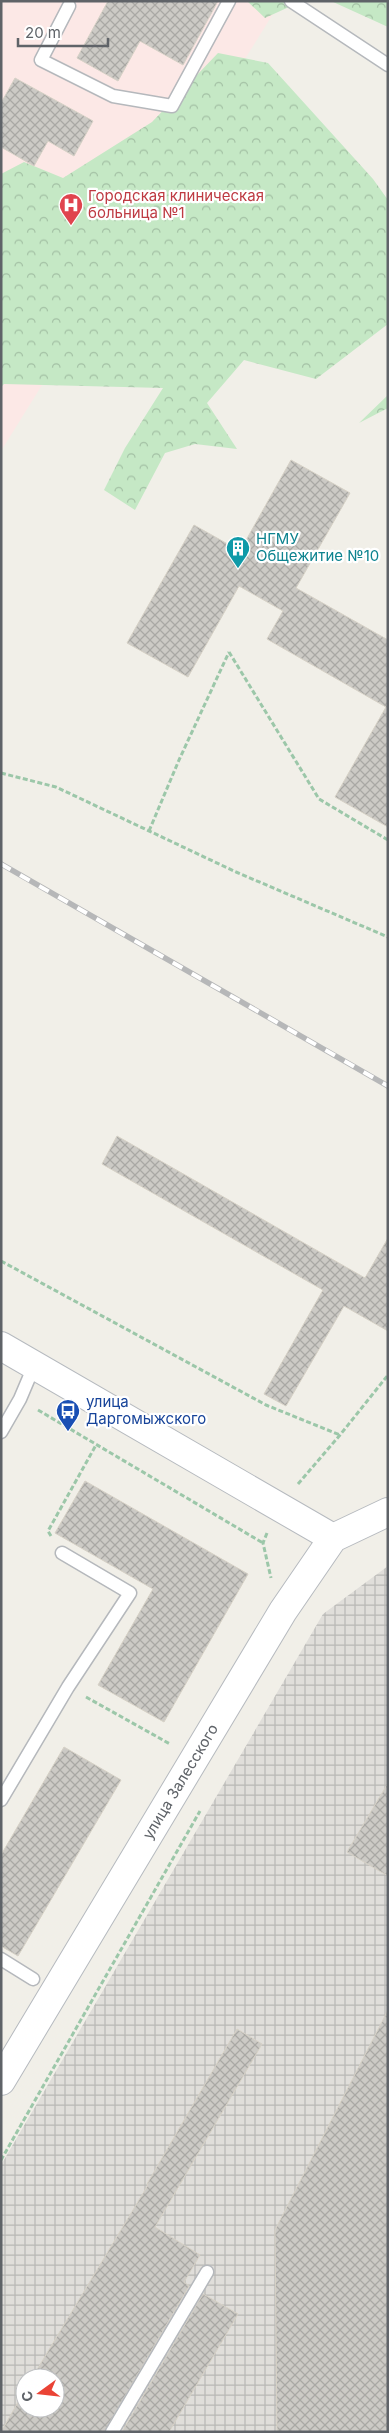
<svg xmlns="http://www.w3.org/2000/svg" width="389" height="2433" viewBox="0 0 389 2433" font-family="Inter,sans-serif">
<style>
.industrial{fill:url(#industrial-grid);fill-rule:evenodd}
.medical{fill:#fce8e6}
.forest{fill:url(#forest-crowns)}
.building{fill:url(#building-cross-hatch);stroke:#d6d1c6}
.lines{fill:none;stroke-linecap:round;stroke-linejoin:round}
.lane-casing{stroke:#b5b8bc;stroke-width:15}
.secondary-casing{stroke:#b6babf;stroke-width:30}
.path{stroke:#9cc7a9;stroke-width:3;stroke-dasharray:5 2.5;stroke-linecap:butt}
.lane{stroke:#fff;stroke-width:12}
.secondary{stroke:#fff;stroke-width:28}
.rail-casing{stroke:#b6b7b8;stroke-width:5.5}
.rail{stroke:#fff;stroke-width:4;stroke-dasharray:11;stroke-linecap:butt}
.labels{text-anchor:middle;stroke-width:4.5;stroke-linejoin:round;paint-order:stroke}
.health-label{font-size:15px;fill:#be3a42;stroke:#fff;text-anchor:start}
.culture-label{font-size:15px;fill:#0d838f;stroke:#fff;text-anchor:start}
.transit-label{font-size:15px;fill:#164399;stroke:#fff;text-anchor:start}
.street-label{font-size:15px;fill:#5f6368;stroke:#fff}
</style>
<defs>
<pattern id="industrial-grid" width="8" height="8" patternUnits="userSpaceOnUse" patternTransform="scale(1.25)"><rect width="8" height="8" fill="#e0deda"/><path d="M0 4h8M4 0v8" fill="none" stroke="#b9b8b5"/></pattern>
<pattern id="forest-crowns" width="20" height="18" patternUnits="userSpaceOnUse" patternTransform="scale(1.25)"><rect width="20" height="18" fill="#c5e8c5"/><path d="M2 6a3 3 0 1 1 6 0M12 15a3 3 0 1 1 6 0" fill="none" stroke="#a3c0a4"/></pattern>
<pattern id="building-cross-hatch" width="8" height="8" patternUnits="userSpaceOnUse" patternTransform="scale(1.25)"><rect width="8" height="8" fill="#cccac5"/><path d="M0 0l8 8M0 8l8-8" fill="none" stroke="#a9a8a4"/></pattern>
</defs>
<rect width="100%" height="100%" fill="#f1efe8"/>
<path class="industrial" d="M388,1566V2432H1V2165L323,1614ZM25,2378H55V2408H25Z"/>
<path class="medical" d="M1,1H281L1,451Z"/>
<path class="forest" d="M247,1H302L265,18Z
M331,1H388V27Z
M218,53L268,63L373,179L388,200V324L316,379L244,360L207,403L237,449L195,444L165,453L135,510L104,490L125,448L163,388L4,384L1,387V174L24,162L63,178L152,122Z
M388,395V408L359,423Z"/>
<path class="building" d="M108,1H218L183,65L140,41L118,81L77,58Z
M15,78L93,121L74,156L48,141L34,166L1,147V103Z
M291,460L350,493L296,588L388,640V827L335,797L386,707L267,639L283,611L239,586L188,677L127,643L194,525L240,551Z
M117,1136L365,1278L388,1238V1331L344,1306L286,1406L264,1394L323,1290L102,1164Z
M85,1481L248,1574L164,1722L98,1685L153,1589L55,1533Z
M64,1747L121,1780L18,1956L1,1946V1855Z
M388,1783V1876L347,1852Z
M388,2010V2432H277L275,2230Z
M237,2029L262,2044L155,2227L200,2255L184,2282L189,2286L104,2432H1L25,2390V2408H55V2378H32L148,2185L147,2184Z
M203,2294L238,2314L169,2432H122Z"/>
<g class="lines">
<g class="lane-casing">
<path id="lane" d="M291,1L388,65
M69,6L41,60L113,96L172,106L229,1
M1,1432L20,1399L34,1366
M1,1800L68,1687L130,1593L62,1553
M1,1959L33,1979
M112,2432L207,2272"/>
</g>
<g class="secondary-casing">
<g id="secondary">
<path d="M1,1346L333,1538"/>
<path id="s1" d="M1,2081L283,1611L333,1538L388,1512"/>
</g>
</g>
<path class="path" d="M229,652L319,799L388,840
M1,773L56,787L236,872L388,937
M149,831L179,760L229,652
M1,1261L266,1405L340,1435
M38,1410L263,1543
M298,1484L340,1435L388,1375
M267,1533L263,1543L271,1578
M51,1536L48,1531L96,1445
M86,1697L170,1744
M1,2160L200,1811"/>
<use href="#lane" class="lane"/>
<use href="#secondary" class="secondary"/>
<g class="rail-casing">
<path id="rail" d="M1,864L388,1086"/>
</g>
<use href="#rail" class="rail"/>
</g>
<defs>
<g id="hospital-pin" transform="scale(1.25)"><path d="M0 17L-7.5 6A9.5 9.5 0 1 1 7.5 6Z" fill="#e0444e" stroke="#fff"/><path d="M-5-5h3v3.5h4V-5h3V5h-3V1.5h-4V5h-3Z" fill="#fff"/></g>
<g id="building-pin" transform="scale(1.25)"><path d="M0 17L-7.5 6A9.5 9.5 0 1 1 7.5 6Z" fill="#0f9aa8" stroke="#fff"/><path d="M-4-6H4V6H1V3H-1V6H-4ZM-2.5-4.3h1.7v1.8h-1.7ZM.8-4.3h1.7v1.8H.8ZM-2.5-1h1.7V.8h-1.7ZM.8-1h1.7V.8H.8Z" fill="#fff"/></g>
<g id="bus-pin" transform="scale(1.25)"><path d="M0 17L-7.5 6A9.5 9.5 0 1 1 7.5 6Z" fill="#1a4fb4" stroke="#fff"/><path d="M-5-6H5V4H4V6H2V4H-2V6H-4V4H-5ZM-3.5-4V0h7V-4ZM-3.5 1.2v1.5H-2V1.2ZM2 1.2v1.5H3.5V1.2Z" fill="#fff"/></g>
</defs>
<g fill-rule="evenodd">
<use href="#hospital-pin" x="71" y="205"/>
<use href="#building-pin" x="238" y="548"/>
<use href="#bus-pin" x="68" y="1411"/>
</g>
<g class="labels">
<g class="health-label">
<text x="88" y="201">Городская клиническая<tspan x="88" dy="17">больница №1</tspan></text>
</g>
<g class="culture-label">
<text x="256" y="544">НГМУ<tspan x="256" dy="17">Общежитие №10</tspan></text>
</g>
<g class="transit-label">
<text x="86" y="1407">улица<tspan x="86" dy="17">Даргомыжского</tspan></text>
</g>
<g class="street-label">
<text dy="5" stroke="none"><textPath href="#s1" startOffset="349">улица Залесского</textPath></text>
</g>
</g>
<rect width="389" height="2433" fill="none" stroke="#5f6368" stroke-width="5"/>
<g transform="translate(40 2393) rotate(255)"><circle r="24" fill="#ffffff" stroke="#bfc1c3"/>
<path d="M0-4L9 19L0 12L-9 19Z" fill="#ea4335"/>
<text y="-8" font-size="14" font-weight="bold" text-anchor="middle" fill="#5f6368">С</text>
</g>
<path d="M18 38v8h90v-8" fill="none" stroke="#5f6368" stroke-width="2.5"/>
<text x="25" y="38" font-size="15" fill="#5f6368" stroke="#ffffff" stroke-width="4" paint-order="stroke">20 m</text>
</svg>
